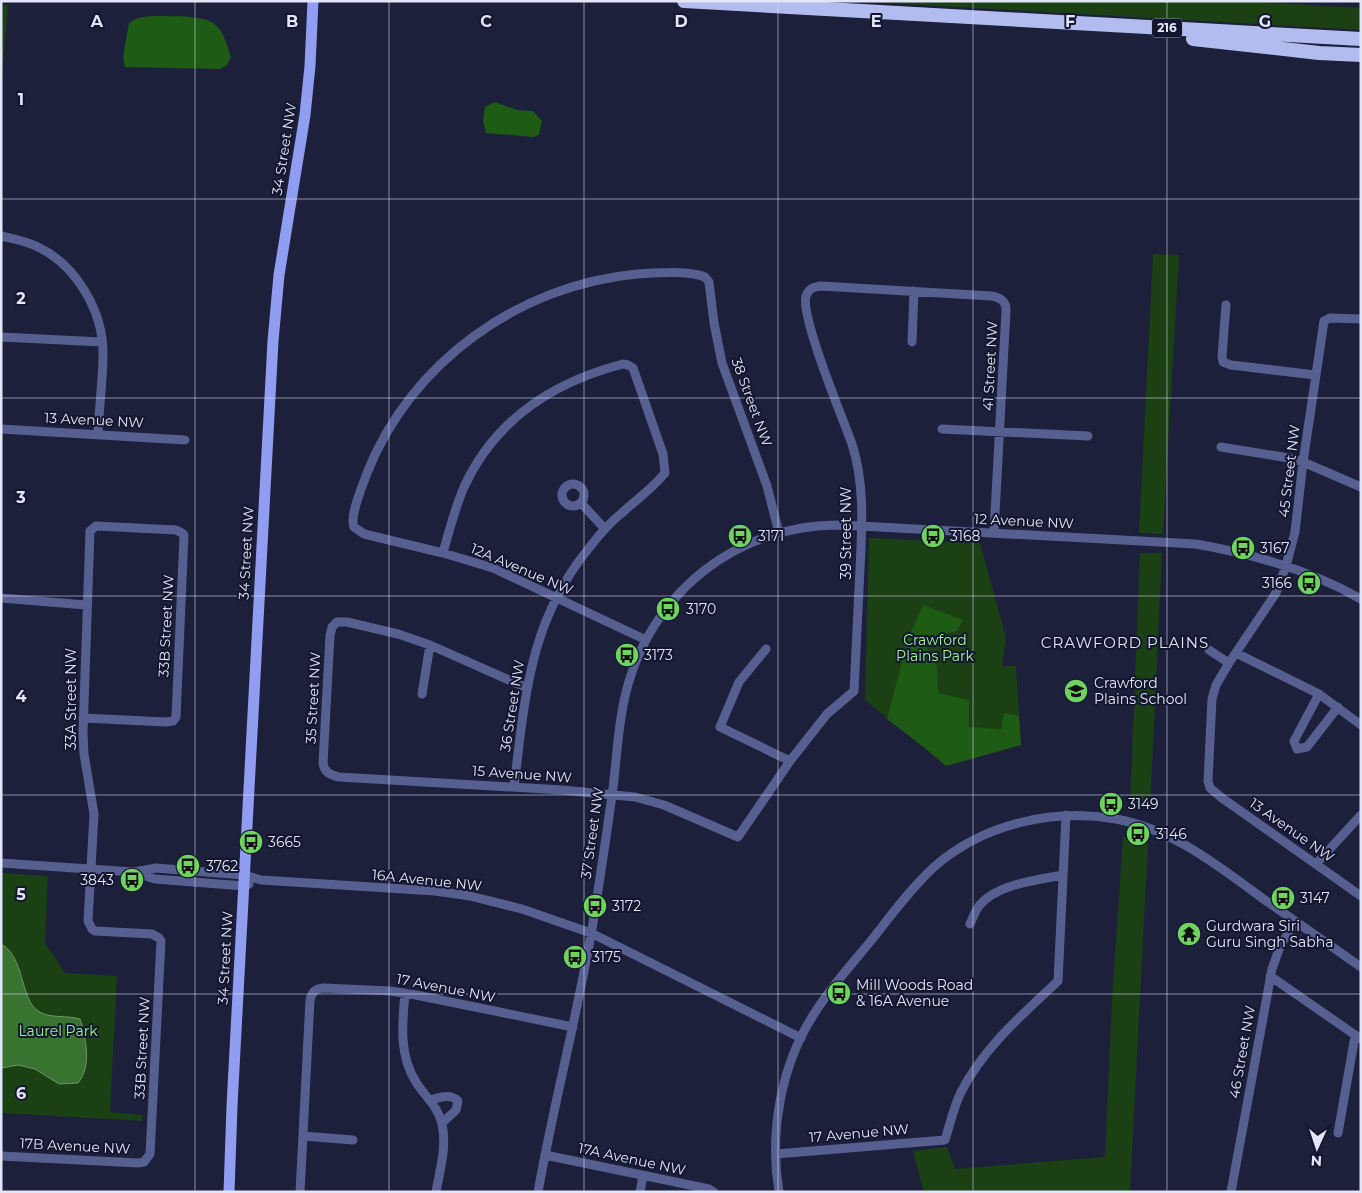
<svg xmlns="http://www.w3.org/2000/svg" width="1362" height="1193" viewBox="0 0 1362 1193" font-family="Montserrat,sans-serif">
<style>
.green{fill:#1a4014}
.forest{fill:#1e5b14}
.water{fill:#38742f;stroke:#6b966b}
.lines{fill:none;stroke-linecap:round;stroke-linejoin:round}
.minor{stroke:#575f91;stroke-width:9}
.major{stroke:#909df1;stroke-width:11}
.highway{stroke:#b2bcee;stroke-width:14}
.grid{fill:none;stroke:#e2e6f8;stroke-width:1;stroke-opacity:0.55}
.labels{text-anchor:middle;stroke-width:4;stroke-linejoin:round;paint-order:stroke}
.shield{fill:#13162f;stroke:#a4a8bc;stroke-width:1}
.shield-label{font-size:12px;font-weight:bold;fill:#e2e6f8}
.street-label{font-size:14px;fill:#e2e6f8;stroke:#13162f}
.poi-label{font-size:14px;fill:#e2e6f8;stroke:#13162f;text-anchor:start}
.park-label{font-size:14px;fill:#a1f494;stroke:#13162f}
.neighbourhood-label{font-size:15px;letter-spacing:1px;fill:#e2e6f8;stroke:#13162f}
.grid-label{font-size:16px;text-anchor:middle;font-weight:bold;fill:#e2e6f8;stroke:#13162f;stroke-width:4;stroke-linejoin:round;paint-order:stroke}
</style>
<rect width="100%" height="100%" fill="#1c203a"/>
<path class="green" d="M852,1H1247L1361,8V30Z
M1,5H8L1,90Z
M1153,254L1179,255L1163,534L1139,533Z
M869,538L980,543L1006,638L1002,666H1016L1021,745L946,766L865,700Z
M1140,553H1162L1150,810L1130,805Z
M1123,837L1148,843L1130,1192H924L913,1151L947,1147L955,1169L1105,1157L1112,1001Z
M1,873L48,876L45,943L65,973L117,976L110,1112L142,1115V1121L1,1113Z"/>
<path class="forest" d="M178,16C216,19 220,21 231,57L227,65L220,69L125,67L123,57L129,23C141,13 163,17 178,16Z
M495,102L517,110L533,111L542,121L539,135L533,137L486,133L483,121L485,107Z
M923,605L963,620L957,631L938,636L926,646L937,666L938,693L969,700V727L1001,729L1004,713L1019,716L1021,745L946,766L929,751L887,719L908,639Z"/>
<path class="water" d="M1,944C25,957 20,999 38,1011C50,1019 67,1015 80,1019C86,1039 92,1066 78,1083L59,1084L35,1069L18,1065L1,1068Z"/>
<g class="lines">
<path class="minor" d="M1,236C14,239 26,241 38,247C76,265 103,311 103,353C103,380 99,407 98,434
M1226,305L1222,356L1223,362L1231,365L1315,375
M1361,319L1330,318L1324,321L1303,462L1295,532L1286,566L1276,593L1229,663L1216,685L1212,699L1208,781L1210,788L1222,798L1361,896
M1,337L102,342
M912,342L914,291
M1,429L185,440
M942,429L1088,436
M1221,447L1289,458L1303,462L1361,487
M562 495a11 11 0 1 1 22 0a11 11 0 1 1-22 0Z
M581,503L605,529
M443,553C449,531 455,508 464,487C495,420 553,382 623,364L628,365L633,368L663,454L665,473C653,488 637,499 623,512C610,522 599,535 589,548C529,621 525,698 514,787
M1,598L86,605
M646,640L493,568L443,553L364,534L354,527C349,516 363,485 367,473C411,362 519,285 637,274C656,273 687,270 705,277L709,282L714,323L722,363L767,486L779,533
M766,649L739,682L720,727L790,761
M1209,650L1229,663
M1236,653L1319,694L1361,725
M527,688L430,645L398,634L347,622H337L332,627L330,636L323,763C324,772 330,775 339,777L562,790L635,797L664,805L738,837L790,761L827,714L854,691C856,650 858,610 860,569C862,528 865,484 852,444C843,419 800,316 806,296C809,288 814,287 821,286L991,296C1000,297 1007,302 1006,311L994,532
M422,694L430,645
M1319,694L1294,741L1297,749L1307,747L1338,707
M1,863L134,872L156,868L244,875L261,880L435,891L470,896L522,909L591,933L801,1038
M1316,864L1361,815
M136,873L155,879L244,886L249,884
M970,924C973,918 975,911 979,906C996,884 1038,880 1063,875
M1270,976L1361,1039
M405,993C402,1024 399,1056 416,1082C425,1097 438,1106 442,1124C447,1147 440,1169 436,1192
M430,1100C439,1098 450,1093 458,1101L456,1110L442,1123
M1338,1133L1355,1036
M303,1136L353,1140
M776,1154L945,1140C950,1124 954,1106 961,1092C984,1047 1022,1015 1058,981L1066,815
M545,1155L709,1189L714,1192
M1,1156L138,1163L144,1162L150,1154L161,941L159,938L152,934L95,931L92,929L88,921L94,814L84,754L83,733L90,531L96,526L176,530L182,533L184,535L176,717L173,721L166,722L83,718
M300,1192L310,1000C312,992 315,989 323,988L390,991L416,995L573,1027
M538,1192C554,1102 578,1013 593,923C600,878 607,833 613,788C617,756 618,723 626,692C640,637 672,591 719,560C756,536 798,525 841,525L1196,544C1253,554 1310,570 1361,599
M640,1192L643,1176
M779,1192C769,1132 781,1065 814,1014C830,988 851,965 870,942C890,917 910,889 934,867C983,824 1053,808 1116,819C1172,829 1217,865 1262,898C1295,921 1328,944 1361,967
M1231,1192L1272,969L1281,944L1296,922"/>
<path class="major" d="M229,1192L232,1106L273,341L279,275L305,115L310,66L313,1"/>
<path class="highway" d="M684,1L1361,39
M1193,39L1319,53L1361,55"/>
</g>
<path class="grid" d="M195,1V1192M389,1V1192M584,1V1192M778,1V1192M973,1V1192M1167,1V1192M1,199H1361M1,398H1361M1,596H1361M1,795H1361M1,994H1361"/>
<defs>
<g id="bus-disc" transform="scale(1.25)"><circle r="9.5" fill="#6fd360" stroke="#13162f"/><path d="M-5-6H5V4H4V6H2V4H-2V6H-4V4H-5ZM-3.5-4V0h7V-4ZM-3.5 1.2v1.5H-2V1.2ZM2 1.2v1.5H3.5V1.2Z" fill="#111"/></g>
<g id="school-disc" transform="scale(1.25)"><circle r="9.5" fill="#6fd360" stroke="#13162f"/><path d="M0-5L7-2L0 1L-7-2ZM-4 1L0 2.5L4 1V4Q0 6-4 4Z" fill="#111"/></g>
<g id="temple-disc" transform="scale(1.25)"><circle r="9.5" fill="#6fd360" stroke="#13162f"/><path d="M0-6L5-2H3V0L6.5 2.5H4V6H1.5V3h-3V6H-4V2.5H-6.5L-3 0V-2H-5Z" fill="#111"/></g>
</defs>
<g fill-rule="evenodd">
<use href="#bus-disc" x="740" y="536"/>
<use href="#bus-disc" x="933" y="536"/>
<use href="#bus-disc" x="1243" y="548"/>
<use href="#bus-disc" x="1309" y="583"/>
<use href="#bus-disc" x="668" y="609"/>
<use href="#bus-disc" x="627" y="655"/>
<use href="#school-disc" x="1076" y="691"/>
<use href="#bus-disc" x="1111" y="804"/>
<use href="#bus-disc" x="1138" y="834"/>
<use href="#bus-disc" x="251" y="842"/>
<use href="#bus-disc" x="188" y="866"/>
<use href="#bus-disc" x="132" y="880"/>
<use href="#bus-disc" x="1283" y="898"/>
<use href="#bus-disc" x="595" y="906"/>
<use href="#temple-disc" x="1189" y="934"/>
<use href="#bus-disc" x="575" y="957"/>
<use href="#bus-disc" x="839" y="993"/>
</g>
<g class="labels">
<rect class="shield" x="1152" y="18.5" width="30" height="19" rx="4"/>
<g class="shield-label">
<text x="1167" y="32">216</text>
</g>
<g class="street-label">
<text transform="translate(284 149) rotate(-81)" y="5">34 Street NW</text>
<text transform="translate(990 366) rotate(-87)" y="5">41 Street NW</text>
<text transform="translate(752 402) rotate(70)" y="5">38 Street NW</text>
<text transform="translate(94 420) rotate(3)" y="5">13 Avenue NW</text>
<text transform="translate(1289 471) rotate(-83)" y="5">45 Street NW</text>
<text transform="translate(1024 521) rotate(3)" y="5">12 Avenue NW</text>
<text transform="translate(846 533) rotate(-90)" y="5">39 Street NW</text>
<text transform="translate(246 553) rotate(-87)" y="5">34 Street NW</text>
<text transform="translate(522 569) rotate(23)" y="5">12A Avenue NW</text>
<text transform="translate(166 626) rotate(-87)" y="5">33B Street NW</text>
<text transform="translate(313 698) rotate(-87)" y="5">35 Street NW</text>
<text transform="translate(71 699) rotate(-90)" y="5">33A Street NW</text>
<text transform="translate(512 706) rotate(-81)" y="5">36 Street NW</text>
<text transform="translate(522 774) rotate(4)" y="5">15 Avenue NW</text>
<text transform="translate(1292 830) rotate(35)" y="5">13 Avenue NW</text>
<text transform="translate(592 833) rotate(-82)" y="5">37 Street NW</text>
<text transform="translate(427 880) rotate(6)" y="5">16A Avenue NW</text>
<text transform="translate(225 958) rotate(-87)" y="5">34 Street NW</text>
<text transform="translate(446 988) rotate(11)" y="5">17 Avenue NW</text>
<text transform="translate(142 1048) rotate(-87)" y="5">33B Street NW</text>
<text transform="translate(1242 1052) rotate(-80)" y="5">46 Street NW</text>
<text transform="translate(859 1133) rotate(-5)" y="5">17 Avenue NW</text>
<text transform="translate(75 1146) rotate(3)" y="5">17B Avenue NW</text>
<text transform="translate(632 1159) rotate(12)" y="5">17A Avenue NW</text>
</g>
<g class="poi-label">
<text x="758" y="541">3171</text>
<text x="950" y="541">3168</text>
<text x="1260" y="553">3167</text>
<text x="1292" y="588" text-anchor="end">3166</text>
<text x="686" y="614">3170</text>
<text x="644" y="660">3173</text>
<text x="1094" y="688">Crawford<tspan x="1094" dy="16">Plains School</tspan></text>
<text x="1128" y="809">3149</text>
<text x="1156" y="839">3146</text>
<text x="268" y="847">3665</text>
<text x="206" y="871">3762</text>
<text x="114" y="885" text-anchor="end">3843</text>
<text x="1300" y="903">3147</text>
<text x="612" y="911">3172</text>
<text x="1206" y="931">Gurdwara Siri<tspan x="1206" dy="16">Guru Singh Sabha</tspan></text>
<text x="592" y="962">3175</text>
<text x="856" y="990">Mill Woods Road<tspan x="856" dy="16">&amp; 16A Avenue</tspan></text>
</g>
<g class="park-label">
<text x="935" y="645">Crawford<tspan x="935" dy="16">Plains Park</tspan></text>
<text x="58" y="1036">Laurel Park</text>
</g>
<g class="neighbourhood-label">
<text x="1125" y="648">CRAWFORD PLAINS</text>
</g>
</g>
<g class="grid-label">
<text x="97" y="27">A</text>
<text x="292" y="27">B</text>
<text x="486" y="27">C</text>
<text x="681" y="27">D</text>
<text x="876" y="27">E</text>
<text x="1070" y="27">F</text>
<text x="1265" y="27">G</text>
<text x="21" y="105">1</text>
<text x="21" y="304">2</text>
<text x="21" y="503">3</text>
<text x="21" y="702">4</text>
<text x="21" y="900">5</text>
<text x="21" y="1099">6</text>
</g>
<rect width="1362" height="1193" fill="none" stroke="#e2e6f8" stroke-width="5"/>
<g transform="translate(1317 1148) rotate(183)" stroke="#13162f" stroke-width="4" paint-order="stroke">
<path d="M0-4L9 19L0 12L-9 19Z" fill="#e2e6f8"/>
<text y="-8" font-size="14" font-weight="bold" text-anchor="middle" fill="#e2e6f8">N</text>
</g>
</svg>
